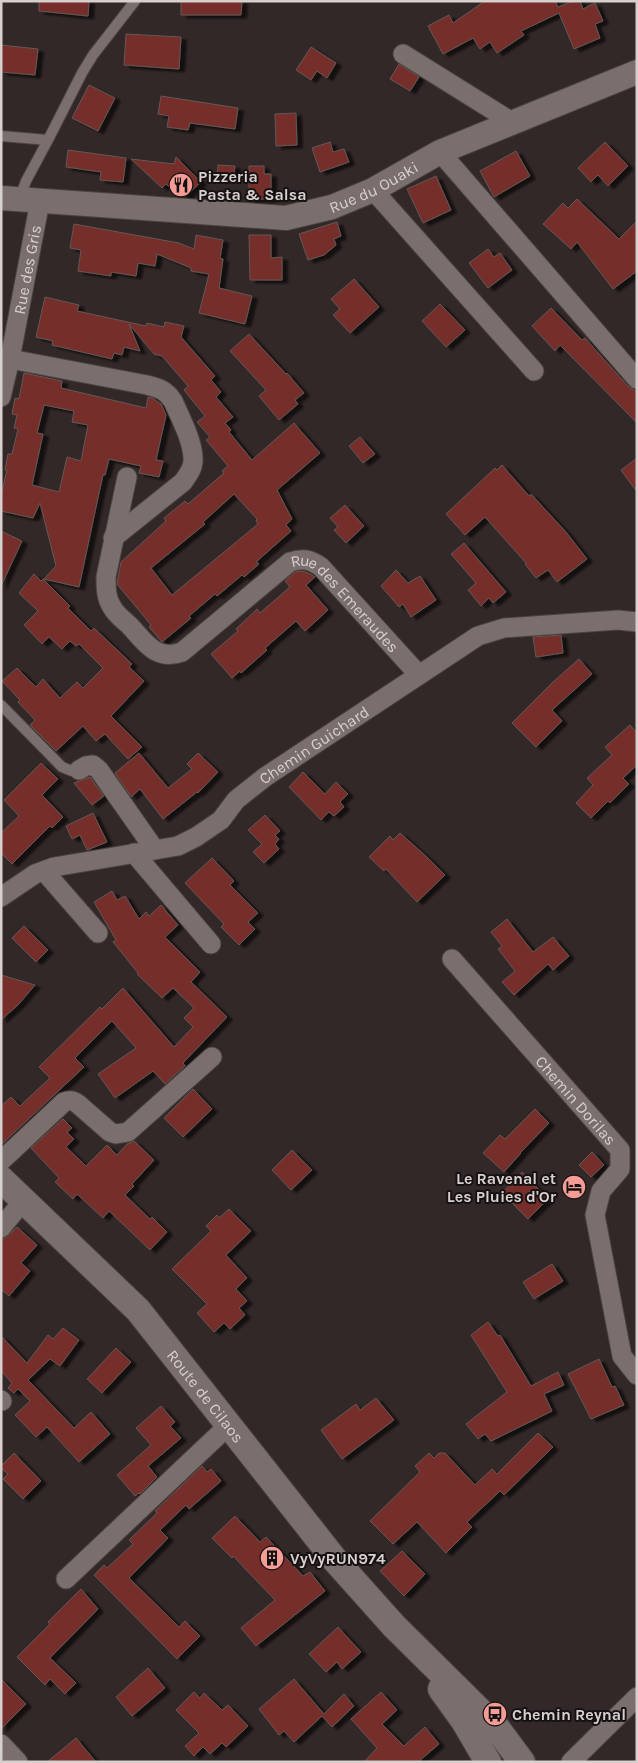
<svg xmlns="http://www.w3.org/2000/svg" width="638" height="1763" viewBox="0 0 638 1763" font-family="Karla,sans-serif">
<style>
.building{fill:#742d2c;stroke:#645856;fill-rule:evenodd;filter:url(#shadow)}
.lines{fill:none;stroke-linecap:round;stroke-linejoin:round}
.service-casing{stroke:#4b4342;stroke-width:12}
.minor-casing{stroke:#4b4342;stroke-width:21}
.tertiary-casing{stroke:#4b4342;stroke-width:26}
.secondary-casing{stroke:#4b4342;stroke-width:28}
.service{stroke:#7b6f6e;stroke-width:10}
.minor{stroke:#7b6f6e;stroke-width:19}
.tertiary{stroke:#7b6f6e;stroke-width:24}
.secondary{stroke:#7b6f6e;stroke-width:26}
.labels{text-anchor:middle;stroke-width:4;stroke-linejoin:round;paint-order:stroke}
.poi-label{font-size:16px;font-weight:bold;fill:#d7d0cf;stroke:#171212;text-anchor:start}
.street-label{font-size:16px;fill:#d7d0cf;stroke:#171212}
</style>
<defs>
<filter id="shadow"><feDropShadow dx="5.5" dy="3" stdDeviation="1" flood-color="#0009"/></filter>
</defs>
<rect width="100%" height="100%" fill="#322827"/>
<path class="building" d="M39,1H89L88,16L39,11Z
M181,1H242L241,15H181Z
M485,1H555L558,7L573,1H580L583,9L595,3L603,21L595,24L600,38L574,49L559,13L521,31L524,35L497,53L490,42L480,49L473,38L443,54L428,26L449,15L453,23Z
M126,34L181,37L179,69L124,65Z
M1,45L38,49L35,75L1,72Z
M311,47L336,63L327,78L317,71L311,80L296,70Z
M399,64L419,77L410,91L390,79Z
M89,85L115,98L98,131L72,118Z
M161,96L238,108L235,129L190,123L188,130L167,127L169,116L158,114Z
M296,113L297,145L276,146L275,114Z
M330,142L333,152L344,149L349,162L320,172L312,148Z
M605,142L628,166L608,186L598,175L591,182L578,168Z
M68,150L126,158L123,182L100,180L101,172L66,167Z
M516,151L530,176L494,197L480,171Z
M176,157L201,182L186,196L173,191L166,184L162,188L131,159L174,164Z
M218,165L235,166L233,180L217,179Z
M249,166H264V174H271V199H249Z
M436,176L451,210L423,223L407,189Z
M577,199L619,239L637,221V271L613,289L577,242L571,249L543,224L563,203L568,208Z
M337,222L341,236L334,239L336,245L324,255L308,260L299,234Z
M74,224L179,243L194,249L196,235L223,240L220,258L223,259L219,288L252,296L245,324L199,313L209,274L191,271V268L157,254L155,266L138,263L136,276L111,272V276L78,271L81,250L70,248Z
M249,235H271V258L282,257V280H250Z
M488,249L494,257L500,253L512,270L488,288L469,263Z
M354,279L379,307L350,333L333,315L340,309L331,299Z
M45,297L79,305L77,311L146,326L147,323L164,327L165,322L184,326L181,337L215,376L211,380L221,392L216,397L233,417L225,423L231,430L229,432L252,460L294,423L320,453L277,490L292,519L286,525L291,531L256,562L259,564L244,577L242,575L217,596L215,594L189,616L191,618L162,642L149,627L151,625L117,584L121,562L166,521L164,518L185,501L188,504L224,473L222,471L228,466L206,440L210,437L197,422L205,416L184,390L188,386L162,356L154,354L129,324L140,351L124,347L122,355L114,353L112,359L52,345L53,341L36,337ZM234,494L257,519L256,521L258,524L172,595L151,568L205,524L203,522Z
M440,304L465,330L446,347L422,321Z
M551,308L582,340L585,338L628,386L637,392V423L560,345L555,351L532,326Z
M249,334L286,374L287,373L304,393L295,400L298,404L279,420L259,396L266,390L230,351Z
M24,373L62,381L61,388L146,408L148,397L152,398L161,404L166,415L156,460L163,461L159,477L139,473L141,466L109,459L105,475H103L99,493L79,587L44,579L56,566L40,503L33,518L1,511V495L7,470H5L8,454H12L18,429L14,428L17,415L12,414L15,398L19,399ZM44,405L74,411L72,422L88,425L81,461L67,457L59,492L32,485L43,434L37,433Z
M360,437L375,454L363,463L349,446Z
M637,458V492L621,470Z
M502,465L529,496L531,494L566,532L587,559L557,582L548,570L536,578L525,564L526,563L485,517L465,535L446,514L495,468L497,470Z
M345,505L364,526L346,543L334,530L338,527L330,518Z
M1,531L22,541L1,586Z
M464,543L506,592L493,603L489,598L481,606L468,590L476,583L451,554Z
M396,570L408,583L420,576L436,600L411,617L403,604L399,607L381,586Z
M302,571L308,573L315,577L306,585L328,610L305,631L296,621L265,648L267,650L241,673L240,671L232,678L211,654L238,631L236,629L257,609L260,613L290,587L285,581L295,572Z
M34,574L41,581L43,579L70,606L68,608L91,631L94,628L132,664L129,667L144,681L111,716L142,747L128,759L105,734L96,741L83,726L56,751L30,725L35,720L18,702L20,700L2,681L17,668L36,687L43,679L60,698L77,682L83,688L103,668L79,644L76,646L70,641L62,649L49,637L42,644L24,625L38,611L19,593Z
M561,635L563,653L536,657L533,637Z
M579,659L592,674L552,710L562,721L536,747L512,723L553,682Z
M630,725L637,733V765L623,778L629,784L610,803L608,801L591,818L576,803L593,785L587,778L612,755L605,747Z
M139,753L168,788L192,769L187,764L198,753L218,772L198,793L197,792L163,819L140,789L131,797L115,773Z
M41,763L58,779L42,795L63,817L52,828L50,826L12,864L1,853V833L19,816L4,800Z
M303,772L325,794L336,782L348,794L340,802L344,807L334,816L329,812L321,820L289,787Z
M90,777L104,796L92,805L74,783Z
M93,813L107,842L87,850L80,835L72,839L66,826Z
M265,815L280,831L275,835L279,839L275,844L279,849L264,863L253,852L262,844L248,830Z
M400,833L428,858L445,875L417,902L386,869L384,871L369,857L390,836L393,840Z
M212,858L234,881L230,885L258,913L248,922L255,929L239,945L221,927L224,924L185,883Z
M112,891L117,900L125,896L139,919L146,912L149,916L161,905L178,925L165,937L200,972L191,982L227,1017L183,1063L185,1066L165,1084L153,1071L115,1098L98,1074L136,1048L112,1021L75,1058L84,1067L1,1145V1106L11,1097L20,1106L50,1078L39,1067L100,1007L102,1009L123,988L174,1047L193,1027L184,1018L194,1008L173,988L162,998L137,974L138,973L113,942L116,940L94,902Z
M507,919L533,952L553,937L569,956L553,970L548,964L514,995L502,982L515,971L498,949L502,946L491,932Z
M24,926L48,950L36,962L12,938Z
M1,975L35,985L18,1005L1,1020Z
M193,1089L212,1109L183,1137L164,1118Z
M535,1109L549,1123L520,1153H521L504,1172L483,1153L500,1135L505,1139Z
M63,1119L72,1128L67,1132L74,1139L66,1147L86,1166L107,1145L117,1155L127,1144L134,1141L154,1160L132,1184L134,1186L125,1195L150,1219L152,1217L167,1232L150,1250L109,1211L103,1218L77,1194L73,1199L55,1182L59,1178L31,1148Z
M292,1150L312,1170L291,1190L272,1170Z
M592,1152L604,1165L591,1177L579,1165Z
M522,1172L548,1199L528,1219L502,1193Z
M229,1209L251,1231L226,1255L247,1278L236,1289L247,1301L239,1308L245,1315L230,1329L224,1323L214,1332L197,1313L207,1304L172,1269L211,1231L206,1226L217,1215L219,1218Z
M17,1227L37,1245L21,1263L30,1271L9,1296L1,1289V1240L9,1235Z
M552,1264L563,1281L534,1299L523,1282Z
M488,1322L498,1336L500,1335L531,1386L558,1372L564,1385L544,1394L552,1411L491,1441L485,1434L478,1439L466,1424L507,1392L471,1335Z
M63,1328L79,1340L60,1366L50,1359L28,1380L74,1428L91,1412L110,1434L79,1462L47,1427L36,1437L15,1415L30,1401L18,1389L14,1393L8,1388L12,1383L1,1371V1336L27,1363L48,1335L53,1339Z
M116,1348L131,1362L102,1393L87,1379Z
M599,1359L612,1387L615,1386L624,1405L591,1419L568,1374Z
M376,1398L394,1420L342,1459L321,1430L356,1404L360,1410Z
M161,1406L175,1422L170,1426L181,1438L148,1466L157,1477L140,1494L139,1493L135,1496L117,1475L151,1445L136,1428Z
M538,1433L553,1447L504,1495L500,1491L467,1522L472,1527L446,1553L417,1522L393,1544L370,1521L420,1472L415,1466L429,1453L434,1458L439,1453H445L475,1485L492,1469L497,1474Z
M14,1453L41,1481L23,1499L3,1479L8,1474L1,1468V1466Z
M202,1466L207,1472L211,1469L221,1481L189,1509L186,1505L160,1530L168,1538L129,1578L179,1627L185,1621L200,1636L177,1659L94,1575L104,1565L107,1568L133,1544L129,1540L157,1513L155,1511Z
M235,1516L260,1542L266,1537L303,1576L310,1572L325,1591L256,1646L241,1628L275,1600L233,1556L232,1558L212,1538Z
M402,1551L425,1574L404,1596L380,1571Z
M81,1589L98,1609L50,1658L76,1683L65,1694L50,1679L45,1685L17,1657L50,1624L48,1622Z
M338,1627L361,1652L342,1669L337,1662L326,1672L309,1654Z
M148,1668L165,1688L132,1716L116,1697Z
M1,1679L26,1704L1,1729Z
M294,1679L324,1714L344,1694L354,1706L332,1727L322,1716L294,1742L284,1731L279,1735L259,1709Z
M194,1692L200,1698L204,1693L222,1710L228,1705L248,1726L226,1747L222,1743L210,1754L203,1747L194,1756L185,1746L199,1733L176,1710Z
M381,1692L397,1710L382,1724L404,1746L425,1727L439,1744L418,1762H364L377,1748L351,1719Z
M76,1738L96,1762H47Z"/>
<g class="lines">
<g class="service-casing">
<path id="service" d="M1,136L48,140
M19,200L26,181L48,140L82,73L93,55L135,1
M1,705L62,767L72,771L79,770"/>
</g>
<g class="minor-casing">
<g id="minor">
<path d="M403,54L512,122"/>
<path d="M440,152L637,379"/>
<path d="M373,190L534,371"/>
<path d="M10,359L147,385C159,388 166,390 173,401C180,417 194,443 193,461C193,469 187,476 183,482L113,538"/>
<path id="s1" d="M1,397L10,359L40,201"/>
<path id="s2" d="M127,477L106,577C106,588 106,598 112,607C116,615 125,621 131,627C146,644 157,661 182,652L290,562C302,558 310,559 321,567L419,675"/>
<path d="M79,770L86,766L93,765L99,770L155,850"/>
<path d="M134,853L211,944"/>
<path d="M44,871L98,933"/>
<path id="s3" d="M1,897L35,874L54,867L178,846L196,837L221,820L236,800L265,777L478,636L504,628L618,620L637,622"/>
<path id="s4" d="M452,959L620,1150V1169L601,1191L595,1215L622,1356L637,1375"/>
<path d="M1,1161L64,1102C69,1100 73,1100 78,1104L110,1132L116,1134L128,1132L212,1057"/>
<path d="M1,1228L23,1201"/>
<path d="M1,1400L2,1401"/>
<path d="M66,1579L229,1425"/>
<path d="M1,1744L18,1762"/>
<path d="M571,1762L637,1697"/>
</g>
</g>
<g class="tertiary-casing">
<g id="tertiary">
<path id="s5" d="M1,198L286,218L332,207L373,190L440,152L637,72"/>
</g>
</g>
<g class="secondary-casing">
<g id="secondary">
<path id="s6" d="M1,1179L138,1310L335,1560L394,1626L496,1727L522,1762"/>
<path d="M441,1689L464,1721L488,1762"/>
</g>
</g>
<use href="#service" class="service"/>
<use href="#minor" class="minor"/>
<use href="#tertiary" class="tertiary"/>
<use href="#secondary" class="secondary"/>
</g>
<defs>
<g id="restaurant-disc" transform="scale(1.25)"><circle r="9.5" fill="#f59c96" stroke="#171212"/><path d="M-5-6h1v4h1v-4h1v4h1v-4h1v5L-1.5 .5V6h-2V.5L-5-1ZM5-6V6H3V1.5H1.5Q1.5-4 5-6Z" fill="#111"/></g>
<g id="hotel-disc" transform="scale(1.25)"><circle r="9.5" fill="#f59c96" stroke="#171212"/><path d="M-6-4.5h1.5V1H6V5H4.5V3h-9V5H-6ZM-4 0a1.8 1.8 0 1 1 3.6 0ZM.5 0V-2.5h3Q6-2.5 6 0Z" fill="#111"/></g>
<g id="building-disc" transform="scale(1.25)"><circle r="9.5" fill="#f59c96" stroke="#171212"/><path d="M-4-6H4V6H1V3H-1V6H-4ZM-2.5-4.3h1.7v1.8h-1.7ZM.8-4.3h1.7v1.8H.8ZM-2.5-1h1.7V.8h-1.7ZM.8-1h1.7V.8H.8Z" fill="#111"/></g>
<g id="bus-disc" transform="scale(1.25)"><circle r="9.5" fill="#f59c96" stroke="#171212"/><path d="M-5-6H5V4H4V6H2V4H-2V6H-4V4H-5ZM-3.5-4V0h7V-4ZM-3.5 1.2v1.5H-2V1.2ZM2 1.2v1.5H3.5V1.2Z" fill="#111"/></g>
</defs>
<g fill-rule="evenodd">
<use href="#restaurant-disc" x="181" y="185"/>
<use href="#hotel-disc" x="574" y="1187"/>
<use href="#building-disc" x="272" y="1558"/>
<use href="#bus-disc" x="495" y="1714"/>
</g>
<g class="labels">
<g class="poi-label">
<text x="198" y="182">Pizzeria<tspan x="198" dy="18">Pasta &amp; Salsa</tspan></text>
<text x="556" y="1184" text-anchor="end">Le Ravenal et<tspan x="556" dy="18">Les Pluies d'Or</tspan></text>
<text x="290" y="1564">VyVyRUN974</text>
<text x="512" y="1720">Chemin Reynal</text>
</g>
<g class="street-label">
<text dy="6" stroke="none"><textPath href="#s5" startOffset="379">Rue du Ouaki</textPath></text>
<text dy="6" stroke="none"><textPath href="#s1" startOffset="130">Rue des Gris</textPath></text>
<text dy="6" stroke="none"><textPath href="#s2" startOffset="436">Rue des Emeraudes</textPath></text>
<text dy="6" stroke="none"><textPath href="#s3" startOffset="358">Chemin Guichard</textPath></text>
<text dy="6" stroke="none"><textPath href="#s4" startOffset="188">Chemin Dorilas</textPath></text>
<text dy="6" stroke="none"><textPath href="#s6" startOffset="299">Route de Cilaos</textPath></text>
</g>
</g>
<rect width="638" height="1763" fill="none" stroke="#d7d0cf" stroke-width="5"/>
</svg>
